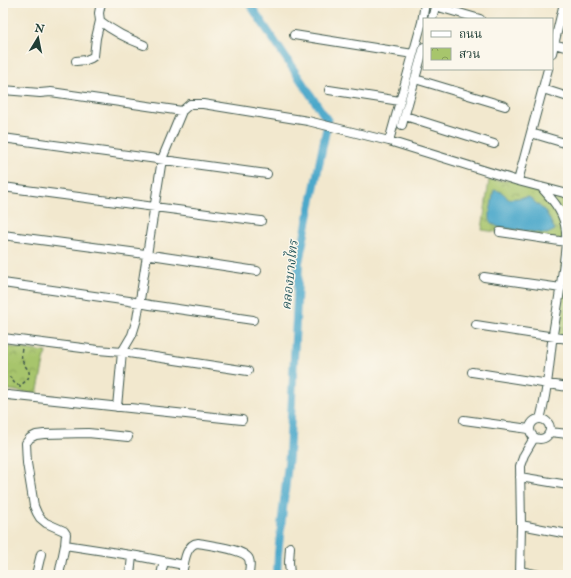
<svg xmlns="http://www.w3.org/2000/svg" width="571" height="578" viewBox="0 0 571 578" font-family="'IM FELL English','Noto Serif Thai',serif">
<style>
.park{fill:url(#park-crowns);stroke:#638150}
.water{fill:#4ba8ca;stroke:#35727f}
.lines{fill:none;stroke-linecap:round;stroke-linejoin:round}
.canal{stroke:#4ba8ca;stroke-width:8}
.minor-casing{stroke:#3f574b;stroke-width:10}
.path{stroke:#3f574b;stroke-width:1.5;stroke-dasharray:3 3;stroke-linecap:butt}
.minor{stroke:#fff;stroke-width:8}
.labels{text-anchor:middle;stroke-width:3;stroke-linejoin:round;paint-order:stroke}
.water-label{font-size:13px;font-style:italic;fill:#2c5d61;stroke:#fbf7ec}
</style>
<defs>
<pattern id="park-crowns" width="20" height="18" patternUnits="userSpaceOnUse"><rect width="20" height="18" fill="#a7c56c"/><path d="M2 6a3 3 0 1 1 6 0M12 15a3 3 0 1 1 6 0" fill="none" stroke="#87a15a"/></pattern>
</defs>
<rect width="100%" height="100%" fill="#fbf7ec"/>
<filter id="ink" filterUnits="userSpaceOnUse"><feTurbulence type="fractalNoise" baseFrequency=".025" numOctaves="2"/><feDisplacementMap in="SourceGraphic" scale="8" xChannelSelector="R" yChannelSelector="G"/><feConvolveMatrix kernelMatrix="1 2 1 2 8 2 1 2 1" color-interpolation-filters="sRGB"/></filter>
<filter id="wash" filterUnits="userSpaceOnUse"><feTurbulence type="fractalNoise" baseFrequency=".012" numOctaves="4" result="noise"/><feDisplacementMap in="SourceGraphic" scale="16" xChannelSelector="R" yChannelSelector="G"/><feGaussianBlur stdDeviation="0.9" result="paint"/><feColorMatrix in="noise" values="0 0 0 0 0 0 0 0 0 0 0 0 0 0 0 0 0 1.4 0 .05"/><feComposite in="paint" operator="in"/></filter>
<g filter="url(#wash)">
<rect width="100%" height="100%" fill="#f2e8ce"/>
<path class="park" d="M489,180L518,181L568,194V339L553,336L566,242L482,230Z
M3,346L46,352L37,394L3,389Z"/>
<path class="water" d="M494,190C501,191 504,193 508,199L529,197L546,212L555,230L547,234L498,227L490,222V213Z"/>
<g class="lines">
<path class="canal" d="M249,3L328,121L299,262L289,455L278,554L277,575"/>
</g>
</g>
<g filter="url(#ink)">
<g class="lines">
<g class="minor-casing">
<path id="minor" d="M101,3L99,13L100,21C114,32 128,39 144,45
M435,6L480,19
M432,19L436,3
M294,35L413,54
M554,44L568,48
M552,53L564,3
M76,61L86,60L91,58L94,56L96,38L100,21
M415,79L505,106
M543,89L568,97
M3,90L40,93L51,92L182,111
M329,90L400,101
M405,116L494,144
M402,125L424,47
M531,133L568,144
M3,138L267,174
M389,141L422,22L425,3
M518,181L548,69
M3,187L261,221
M500,232L566,242
M3,235L138,253L257,271
M484,277L561,288
M3,283L129,301L150,305L253,320
M476,325L568,339
M3,338L98,350L122,352L248,371
M472,372L568,387
M8,395L242,420
M117,407L122,352L132,335L137,319L162,159L182,111L190,104H203L308,121L336,128L389,141L518,181L568,194
M530 429a10 10 0 1 1 20 0a10 10 0 1 1-20 0Z
M540,419C548,391 549,363 553,334C557,310 561,286 564,262C565,250 568,237 565,225C562,210 551,198 541,187
M464,420L529,429
M550,432L568,434
M520,477L568,485
M521,525L568,534
M65,545L137,556L184,565
M520,571L539,575
M36,575L41,554
M59,575L65,545L66,534L64,531L46,523L40,518L37,513L34,506L27,463L26,443L30,438L36,435L44,434L88,433L128,437
M130,575L132,556
M161,575L164,561
M182,575C184,565 185,544 198,543C208,545 245,549 249,559C251,564 249,570 249,575
M290,575L289,562L290,547
M520,575L521,525L520,466L524,455L534,438"/>
</g>
<path class="path" d="M3,376L10,377L16,385H20
M20,388V385C26,382 32,376 28,370C27,368 25,366 24,364C21,360 21,353 22,348"/>
<use href="#minor" class="minor"/>
</g>
</g>
<g class="labels">
<g class="water-label">
<text transform="translate(289 275) rotate(-84)" y="5">คลองบางไทร</text>
</g>
</g>
<rect width="571" height="578" fill="none" stroke="#fbf7ec" stroke-width="16"/>
<rect x="423" y="18" width="130" height="52" fill="#fbf7ec" stroke="#a3ada2"/>
<rect x="431" y="31" width="20" height="6" fill="#ffffff" stroke="#a3ada2"/>
<text x="459" y="38" font-size="12" fill="#1f3d34">ถนน</text>
<rect x="431" y="48" width="20" height="12" fill="url(#park-crowns)" stroke="#a3ada2"/>
<text x="459" y="58" font-size="12" fill="#1f3d34">สวน</text>
<g transform="translate(38 38) rotate(10)" stroke="#fbf7ec" stroke-width="3" paint-order="stroke">
<path d="M0-3L7 15L0 10L-7 15Z" fill="#1f3d34"/>
<text y="-6" font-size="11" font-weight="bold" text-anchor="middle" fill="#1f3d34">N</text>
</g>
</svg>
